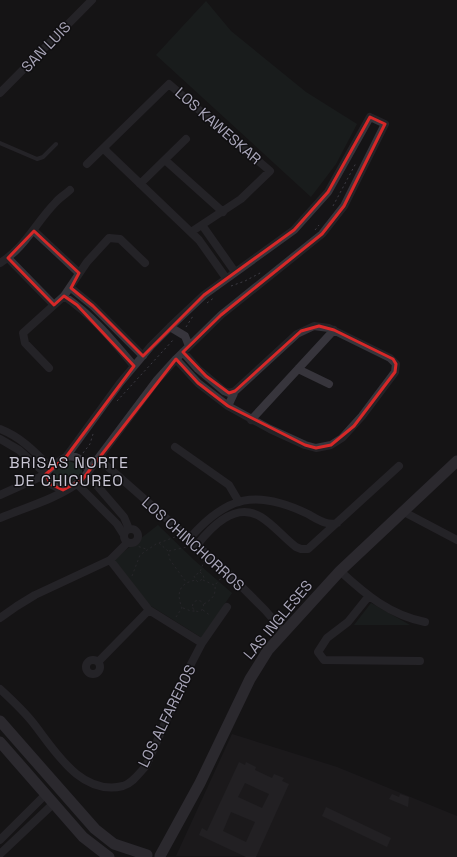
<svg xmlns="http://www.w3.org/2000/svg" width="457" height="857" viewBox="0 0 457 857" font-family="'Space Grotesk',sans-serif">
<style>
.built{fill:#222023}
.green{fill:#1e2724}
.building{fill:#312f33;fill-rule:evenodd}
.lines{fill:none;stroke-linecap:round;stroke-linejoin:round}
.path{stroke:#3c3b43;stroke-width:1;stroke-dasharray:2 3;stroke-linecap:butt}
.lane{stroke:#37353c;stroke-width:4}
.street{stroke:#37353c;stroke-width:8}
.secondary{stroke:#45434c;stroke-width:11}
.marked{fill:none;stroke:#d62828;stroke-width:3;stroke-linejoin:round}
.labels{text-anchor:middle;stroke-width:3;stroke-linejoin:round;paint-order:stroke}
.street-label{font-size:15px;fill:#a8a5b8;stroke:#100f11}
.neighbourhood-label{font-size:16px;letter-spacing:1px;fill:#c9c6d4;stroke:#100f11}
</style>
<rect width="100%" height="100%" fill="#151416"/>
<path class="built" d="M232,734L337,767L457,816V857L176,856Z"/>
<path class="green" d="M206,1L231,31L306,92L357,124L336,164L311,197L156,55Z
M69,461L79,465L82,469V475L66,485L56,483L52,477L54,470Z
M158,525L194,560L232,593L202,638L151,606L113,560Z
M371,603L410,625H354Z"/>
<path class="building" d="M239,762L245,765L246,762L256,767L255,770L272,778L274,774L284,778L282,781L289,784L256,857H246L199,835L202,828L207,831ZM245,783L269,794L262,808L238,797ZM231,812L255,822L246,842L223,831Z
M392,794L399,797L400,794L409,797L408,807L389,799Z
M326,807L391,838L387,847L322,816Z"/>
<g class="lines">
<path class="path" d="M333,206L356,163
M315,230L319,225
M231,286L245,281L262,272
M207,303L215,297
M186,327L193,316
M117,401L174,339
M83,453L90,444L93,434
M159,543L168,551L170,560L186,582
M134,545L146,549
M169,551L187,547
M200,572L203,575L204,578L198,582L196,580L194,576L200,572L204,561
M132,576L140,555L156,544L175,537
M203,580L214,585
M192.5 606a5.5 5.5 0 1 1 11 0a5.5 5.5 0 1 1-11 0Z
M204,604C212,599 216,596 215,585L222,577
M183,608L191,611H195
M203,610L211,616
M176,617L182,608C176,593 179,583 196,580"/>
<path class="lane" d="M0,143L37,159L43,157L56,144"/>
<path class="street" d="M0,93L92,0
M105,147L106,151L199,240L226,278
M165,160L223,212
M87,164L169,84L270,171L241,199L191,232
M140,184L186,139
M202,225L235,272
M34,231L79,273
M8,258L54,305
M0,263C25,248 36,222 56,202C60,197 66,194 70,190
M71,288L93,306L143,356
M64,296C92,315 113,341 134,366
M170,327L185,336L189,346
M183,352L198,369L224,391L229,393L235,391
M176,359L198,383L228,406L270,429L305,445L316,448L331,445L342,438L362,416L395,372L396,364L390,358L329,328L314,326L297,334L235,391L228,406
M49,368L25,343L23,333L64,296L87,262L109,238L120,239L145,263
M298,369L329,384
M251,420L334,330
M0,429C21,437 35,452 50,467
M0,439L19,450L46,474
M175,447L229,485L239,502
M66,457C78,454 84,462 89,471
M99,459L226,571L265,610L284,632
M46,474L50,484L63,490
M87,474L124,517L129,529
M77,484L117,524L124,535
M0,495L40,477C50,471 54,463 66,457L120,383L151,346L170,327L204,295L294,230L328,192L370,117L385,124L344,206L322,234L221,315L176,359L157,380L82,480C59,498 27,507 0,518
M404,512L457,540
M124 536a7 7 0 1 1 14 0a7 7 0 1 1-14 0Z
M189,539C227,495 257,489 308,514C317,519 327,526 337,523
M197,545C211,527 235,501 261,517C274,525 284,538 296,547L301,549H308L399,466
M110,560L149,610L202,643
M340,571C366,595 390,615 425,622
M368,597L348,622L327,638L318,652L324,660L420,661
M0,618L17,606L35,595L110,560L127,543
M86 667a7 7 0 1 1 14 0a7 7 0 1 1-14 0Z
M98,662L149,610
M0,689C12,700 24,711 34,724C55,751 81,796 123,786C133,783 140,772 146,766L190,666L202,643L227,607
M0,840L45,795
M0,854L53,804"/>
<path class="secondary" d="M0,721L95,829L114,844L147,855
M0,742L83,837L109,857
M160,856L200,783L250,679L268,650L340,571L457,461"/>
</g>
<path d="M0 0H457V857H0ZM370,117L385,124L344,206L322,234L221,315L183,352L206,376L229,393L235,391L301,331L319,326L334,330L393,359L396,364L395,372L354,426L331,445L316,448L305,445L228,406L198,383L176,359L82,480L63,490L50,484L46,474L66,457L134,366L77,305L64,296L54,305L8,258L34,231L79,273L71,288L93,306L143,356L204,295L294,230L328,192Z" fill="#151416" fill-opacity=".55" fill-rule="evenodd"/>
<path class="marked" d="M370,117L385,124L344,206L322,234L221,315L183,352L206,376L229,393L235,391L301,331L319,326L334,330L393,359L396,364L395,372L354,426L331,445L316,448L305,445L228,406L198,383L176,359L82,480L63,490L50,484L46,474L66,457L134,366L77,305L64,296L54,305L8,258L34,231L79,273L71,288L93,306L143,356L204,295L294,230L328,192Z"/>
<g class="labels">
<g class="street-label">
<text transform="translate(46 47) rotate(-46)" y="5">SAN LUIS</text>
<text transform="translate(218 126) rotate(41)" y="5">LOS KAWESKAR</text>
<text transform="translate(193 544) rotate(42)" y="5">LOS CHINCHORROS</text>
<text transform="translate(278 620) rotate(-50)" y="5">LAS INGLESES</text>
<text transform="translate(167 716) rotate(-64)" y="5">LOS ALFAREROS</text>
</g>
<g class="neighbourhood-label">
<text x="69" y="468">BRISAS NORTE<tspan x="69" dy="18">DE CHICUREO</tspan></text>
</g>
</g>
</svg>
